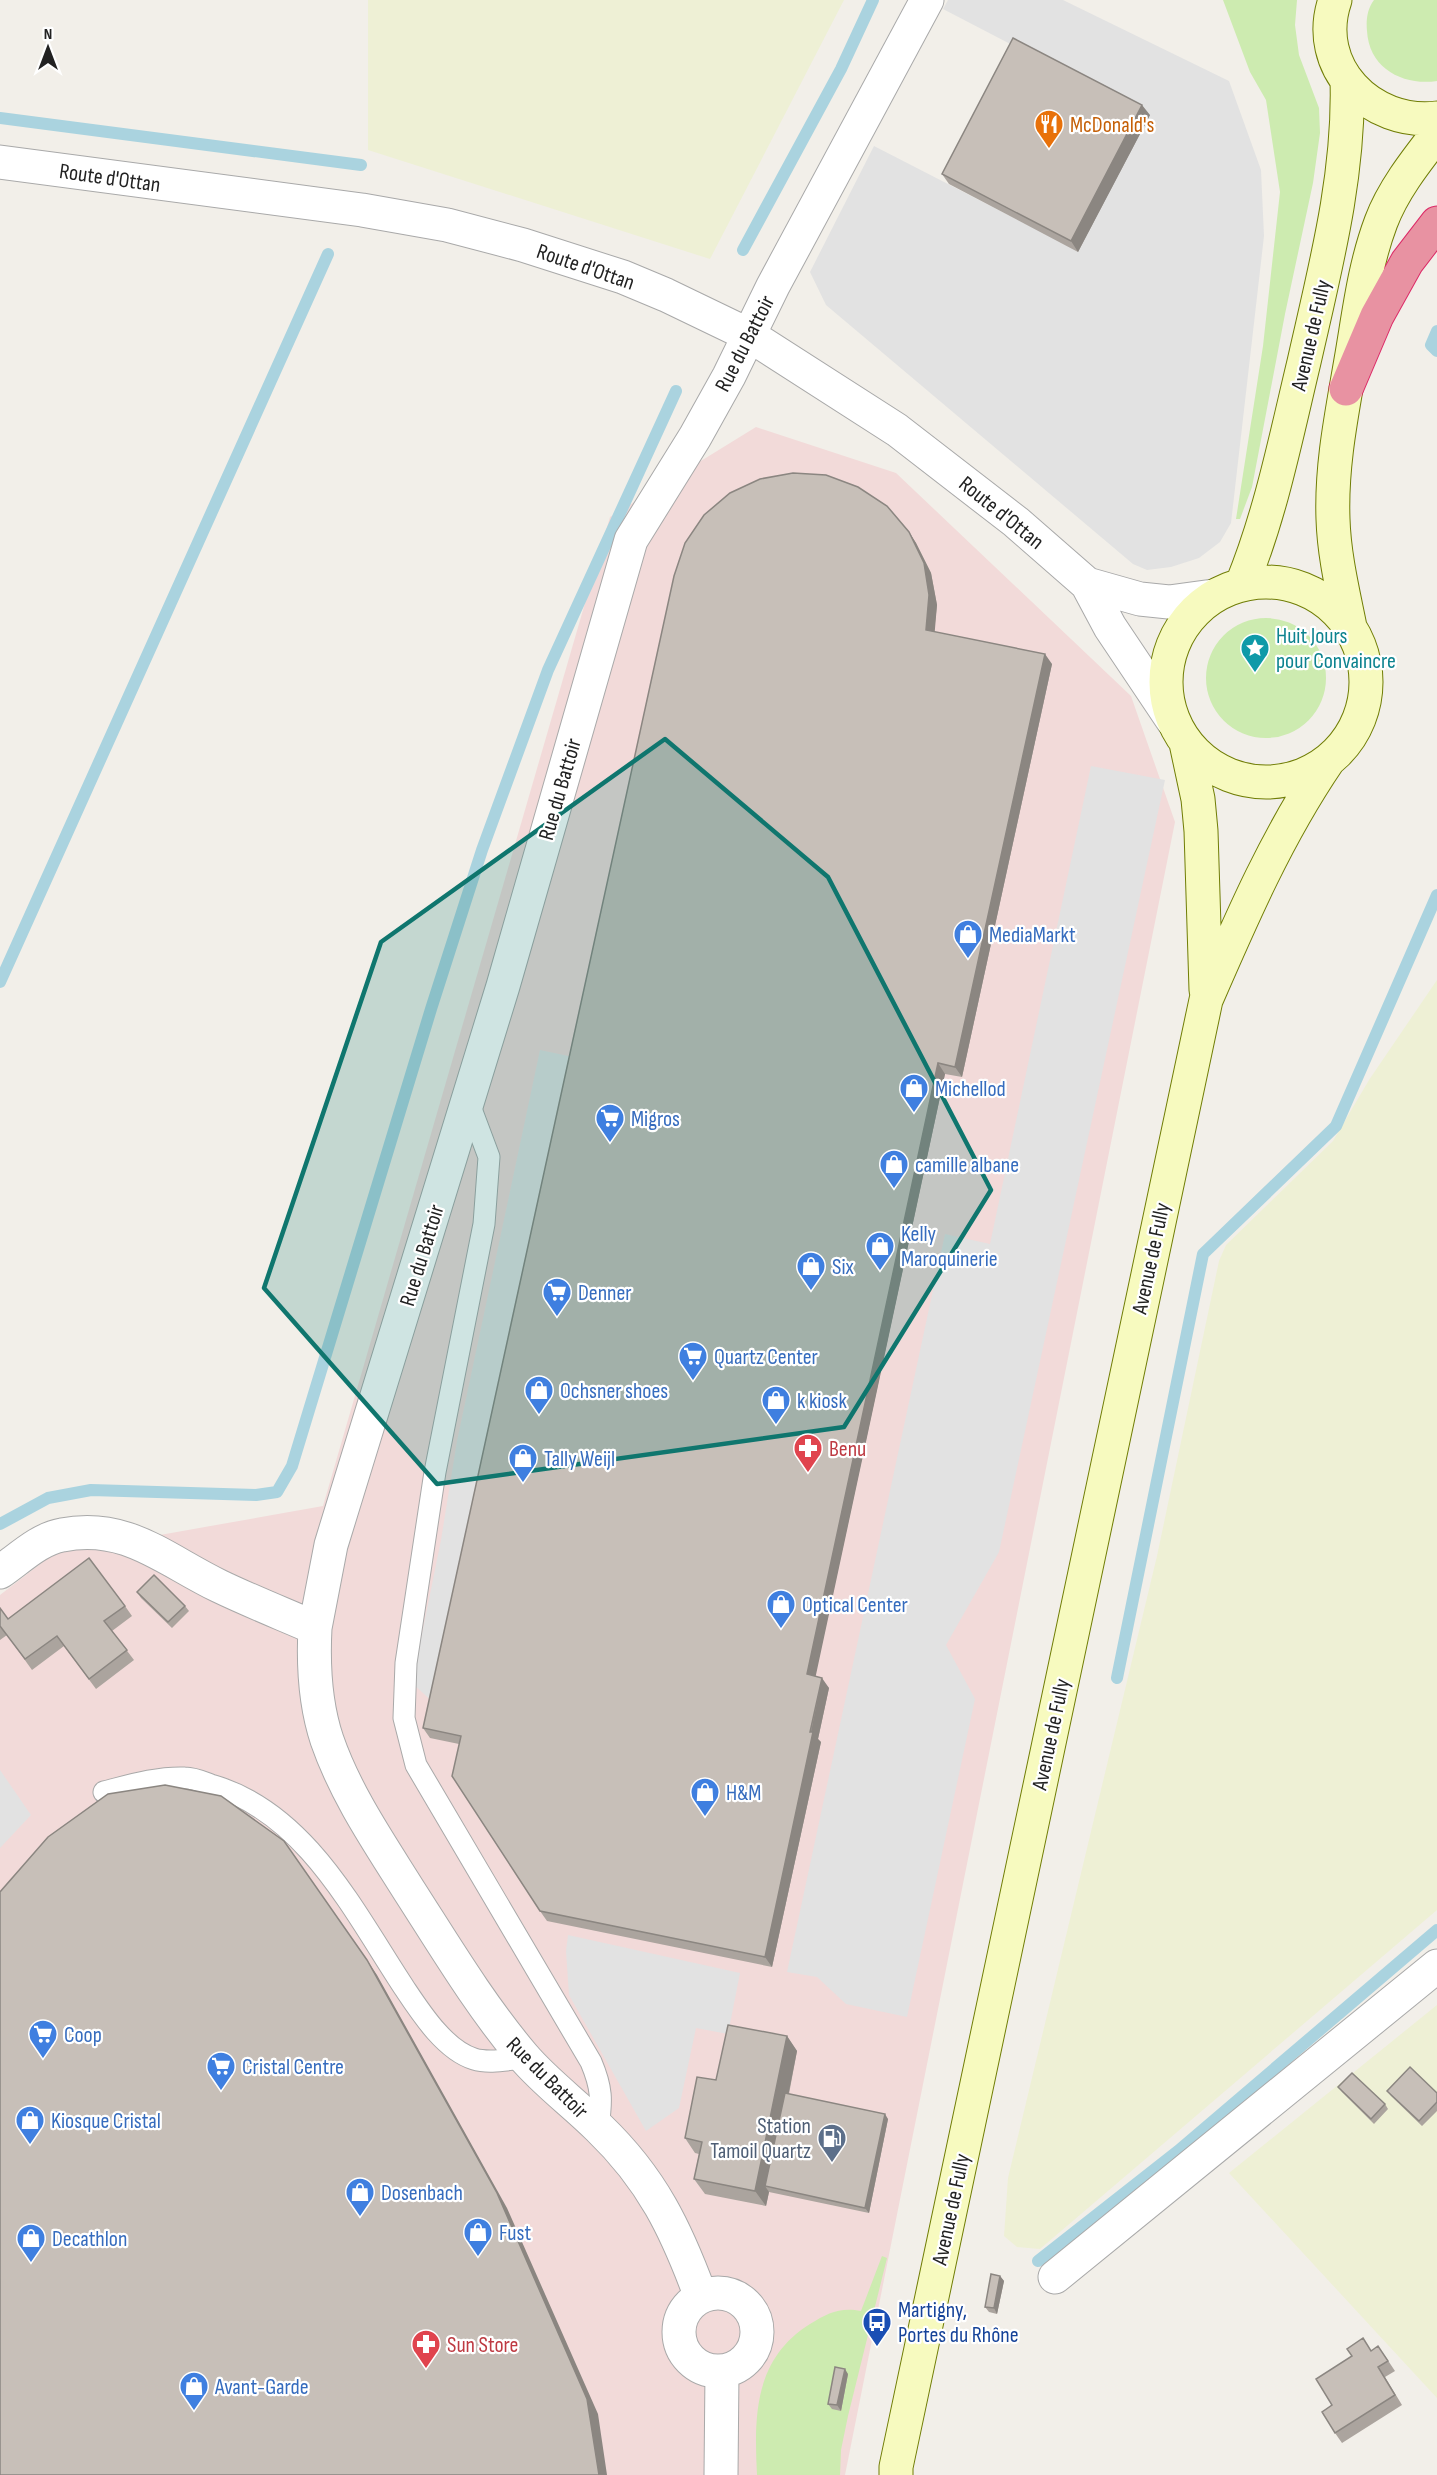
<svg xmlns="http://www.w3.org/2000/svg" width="1437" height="2475" viewBox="0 0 1437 2475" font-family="'Sofia Sans Condensed',sans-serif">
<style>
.commercial{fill:#f2dad9}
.farmland{fill:#eef0d5}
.grass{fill:#cdebb0}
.parking{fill:#e2e2e2}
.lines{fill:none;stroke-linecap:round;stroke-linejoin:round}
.stream{stroke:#aad3df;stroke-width:12}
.lane-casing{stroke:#a9a9a9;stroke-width:23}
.street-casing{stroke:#a9a9a9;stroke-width:35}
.secondary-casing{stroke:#707d05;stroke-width:35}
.highway-casing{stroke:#dc2a67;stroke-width:35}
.lane{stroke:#fff;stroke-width:21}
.street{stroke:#fff;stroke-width:33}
.secondary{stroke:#f7fabf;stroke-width:33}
.highway{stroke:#e892a2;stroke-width:33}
.wall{fill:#aba49e}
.shaded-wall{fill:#8b8681}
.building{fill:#c7bfb8;stroke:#8b8681;stroke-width:1.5}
.marked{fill:#0f766e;fill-opacity:0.2;stroke:#0f766e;stroke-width:4.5;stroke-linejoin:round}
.labels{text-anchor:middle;stroke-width:4.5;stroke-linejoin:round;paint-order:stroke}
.food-label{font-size:22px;fill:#c56008;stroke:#fff;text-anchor:start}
.street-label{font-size:22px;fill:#222;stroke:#fff}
.culture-label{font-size:22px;fill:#0d838f;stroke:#fff;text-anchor:start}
.shop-label{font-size:22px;fill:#366cbe;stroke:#fff;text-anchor:start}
.health-label{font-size:22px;fill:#be3a42;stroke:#fff;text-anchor:start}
.service-label{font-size:22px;fill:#4e5e75;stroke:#fff;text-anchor:end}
.transit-label{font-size:22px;fill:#164399;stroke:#fff;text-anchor:start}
</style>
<rect width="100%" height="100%" fill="#f2efe9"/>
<path class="commercial" d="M756,427L896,473L1131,696L1175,822L845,2475H0V1595L53,1554L323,1506L610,517Z"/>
<path class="farmland" d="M368,0H844L710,259L368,150Z
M1437,980V1910L1040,2249L1017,2247L1004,2236L1008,2178L1157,1556L1219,1261L1226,1245L1333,1141L1369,1080Z
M1437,2005V2398L1229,2173Z"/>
<path class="grass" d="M1223,0H1297L1295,25L1299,55L1319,108L1320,133L1313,183L1285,314L1252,487L1240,519H1236L1263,346L1280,192L1266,100L1250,72Z
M1374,0H1437V81C1404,86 1369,69 1367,31C1366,21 1367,9 1374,0Z
M1206 678a60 60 0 1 1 120 0a60 60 0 1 1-120 0Z
M882,2256L887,2258L848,2416L841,2450L840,2475H757C754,2416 754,2359 810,2324C828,2313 840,2307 861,2311Z"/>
<path class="parking" d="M948,0H1063L1229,81L1261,170L1264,236L1231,523L1220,542L1199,558L1171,567L1147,570L1133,564L826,305L810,272L874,146L1078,251L1149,116L943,9Z
M1091,766L1165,780L999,1552L946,1645L975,1699L907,2017L846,2004L817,1977L787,1972L945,1234L990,1244Z
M540,1050L573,1057L435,1704L412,1683L441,1540L457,1441Z
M0,1770L31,1815L0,1848Z
M568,1935L740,1973L728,2034L696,2028L679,2108L646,2131L569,1995L566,1951Z"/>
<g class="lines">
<path class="stream" d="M0,118L361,165
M743,250L841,69L873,0
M1437,331L1431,345L1437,351
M0,982L328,254
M0,1524L48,1498L91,1490L256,1495L277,1492L292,1466L431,1009L482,850L548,670L676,391
M1117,1678L1203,1254L1336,1126L1437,895
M1038,2261L1178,2151L1437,1930"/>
<g class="lane-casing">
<path id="lane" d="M468,1101L489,1157L484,1224L435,1472L406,1663L404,1718L416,1765L591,2062C602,2088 602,2100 598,2127
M104,1792C131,1785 157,1777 185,1778C194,1778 203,1782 211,1785C306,1812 354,1912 405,1989C421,2013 445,2050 474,2059C490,2064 509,2059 524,2058"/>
</g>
<g class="street-casing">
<path id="street" d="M0,162L362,210L447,225L523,245L623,277L666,295L749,335L897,430L1016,522L1087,584L1110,627L1173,721
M1087,584L1140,599L1169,602L1213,596
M0,1572C19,1559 39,1539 62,1535C126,1522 165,1560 219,1586C250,1601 283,1614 315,1628C313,1666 315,1704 327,1740C346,1795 380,1844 410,1892C446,1948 480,2005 523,2056C546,2083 574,2103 599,2128C652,2179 676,2229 701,2297
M315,1628L331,1545L503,986L631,540L695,437L729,376L773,286L927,0
M1055,2277L1437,1966
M679 2332a39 39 0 1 1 78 0a39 39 0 1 1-78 0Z
M721,2475L722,2372"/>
</g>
<g class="secondary-casing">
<path id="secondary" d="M1335,0C1312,67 1371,126 1437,118
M1166 682a100 100 0 1 1 200 0a100 100 0 1 1-200 0Z
M1242,584C1271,513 1286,437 1304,362C1325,269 1350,175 1347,80
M1350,627C1343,592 1334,555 1333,519C1331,465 1342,413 1351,360C1359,314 1364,267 1381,222C1393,190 1416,161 1437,134
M1186,743L1198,799L1201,831L1206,990
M896,2475V2467L1206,1000C1242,917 1277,836 1328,761"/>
</g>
<g class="highway-casing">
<path id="highway" d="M1346,389L1377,316L1407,262L1437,223"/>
</g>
<use href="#lane" class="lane"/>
<use href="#street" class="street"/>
<use href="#secondary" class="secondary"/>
<use href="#highway" class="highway"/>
</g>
<path class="wall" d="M1150,115L1078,252L949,184L942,174Z
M909,532L916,543L931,573L937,605L934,632L1052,664L962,1077L945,1074L815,1676L829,1688L818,1739L821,1742L772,1967L547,1921L540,1911L459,1744L430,1738L423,1728Z
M137,1592L185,1606L189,1611L172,1628L141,1598Z
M125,1606L132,1616L112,1631L134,1660L96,1689L64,1646L32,1670L7,1635L0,1640V1608L8,1619Z
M787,2036L797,2051L789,2094L888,2119L869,2213L769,2192L766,2206L705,2194L694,2179L699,2154L695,2153L685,2138L716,2080Z
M1338,2087L1385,2104L1388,2109L1374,2124L1342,2092Z
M1387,2091L1437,2093V2111L1422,2126L1391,2096Z
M1000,2276L1004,2281L997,2314L989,2312L985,2307Z
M1371,2350L1385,2356L1395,2371L1385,2377L1402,2405L1342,2443L1335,2433L1332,2405Z
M848,2374L841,2411L832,2409L828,2404Z"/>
<path class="shaded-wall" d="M1142,105L1150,115L1078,252L1071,241Z
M909,532L916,543L931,573L937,605L934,640L926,630Z
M1045,654L1052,664L962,1077L955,1067Z
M938,1063L945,1074L814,1684L807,1674Z
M822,1678L829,1688L818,1739L821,1742L772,1967L765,1957Z
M367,1960L377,1975L507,2208L598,2414L607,2475H599Z
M787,2036L797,2051L770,2187L765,2186L769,2192L766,2206L755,2191Z
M885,2114L888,2119L869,2213L865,2208Z
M1000,2276L1004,2281L997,2314L994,2308Z
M845,2369L848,2374L841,2411L837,2405Z"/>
<path class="building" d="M1013,38L1142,105L1071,241L942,174Z
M793,473L826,475L858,487L887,506L909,532L924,563L929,595L926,630L1045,654L955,1067L938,1063L807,1674L822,1678L810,1732H813L765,1957L540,1911L452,1776L461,1736L423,1728L674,576L685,543L704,515L730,493L760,479Z
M89,1558L125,1606L104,1621L127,1650L89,1679L57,1636L25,1659L0,1626V1608L8,1619Z
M154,1575L185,1606L168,1622L137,1592Z
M165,1785L221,1796L284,1841L367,1960L497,2193L587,2399L599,2475H0V1892L48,1837L108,1794Z
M728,2025L787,2036L755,2191L694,2179L702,2142L685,2138L697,2077L716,2080Z
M1410,2067L1437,2093V2102L1419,2121L1387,2091Z
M1352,2073L1385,2104L1371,2119L1338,2087Z
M785,2093L885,2114L865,2208L765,2186Z
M991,2274L1000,2276L994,2308L985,2307Z
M1363,2338L1371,2351L1378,2346L1388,2361L1378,2367L1395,2395L1335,2433L1322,2412L1332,2405L1316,2379L1352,2356L1347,2349Z
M835,2367L845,2369L837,2405L828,2404Z"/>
<path class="marked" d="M665,739L828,877L991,1190L844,1427L437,1484L264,1288L381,942Z"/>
<defs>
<g id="restaurant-pin" transform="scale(1.5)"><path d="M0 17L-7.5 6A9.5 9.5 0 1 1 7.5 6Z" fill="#e8710a" stroke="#fff"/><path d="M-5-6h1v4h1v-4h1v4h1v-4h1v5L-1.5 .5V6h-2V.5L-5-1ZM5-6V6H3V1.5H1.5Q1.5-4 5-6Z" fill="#fff"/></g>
<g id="sight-pin" transform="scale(1.5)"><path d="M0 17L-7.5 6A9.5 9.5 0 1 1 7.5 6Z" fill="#0f9aa8" stroke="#fff"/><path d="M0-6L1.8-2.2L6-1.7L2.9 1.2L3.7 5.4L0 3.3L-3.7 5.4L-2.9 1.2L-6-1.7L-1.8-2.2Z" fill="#fff"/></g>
<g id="shop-pin" transform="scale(1.5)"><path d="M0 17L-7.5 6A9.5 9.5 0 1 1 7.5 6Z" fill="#3f7fe0" stroke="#fff"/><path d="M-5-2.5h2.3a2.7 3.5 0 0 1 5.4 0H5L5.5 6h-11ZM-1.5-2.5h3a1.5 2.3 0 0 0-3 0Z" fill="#fff"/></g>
<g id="supermarket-pin" transform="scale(1.5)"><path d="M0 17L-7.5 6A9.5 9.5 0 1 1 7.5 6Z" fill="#3f7fe0" stroke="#fff"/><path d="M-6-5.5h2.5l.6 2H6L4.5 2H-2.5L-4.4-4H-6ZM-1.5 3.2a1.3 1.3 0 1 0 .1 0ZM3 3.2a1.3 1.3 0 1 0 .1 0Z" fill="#fff"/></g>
<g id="pharmacy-pin" transform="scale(1.5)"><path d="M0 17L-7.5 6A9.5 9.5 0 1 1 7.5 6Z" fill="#e0444e" stroke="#fff"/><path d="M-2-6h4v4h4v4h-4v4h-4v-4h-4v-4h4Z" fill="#fff"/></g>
<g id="fuel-pin" transform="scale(1.5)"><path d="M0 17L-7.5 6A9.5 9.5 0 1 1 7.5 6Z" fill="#5c6f8a" stroke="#fff"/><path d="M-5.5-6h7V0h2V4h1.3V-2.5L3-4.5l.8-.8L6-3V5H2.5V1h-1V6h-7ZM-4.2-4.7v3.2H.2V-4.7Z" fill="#fff"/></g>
<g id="bus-pin" transform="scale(1.5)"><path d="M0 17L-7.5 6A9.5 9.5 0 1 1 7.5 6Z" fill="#1a4fb4" stroke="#fff"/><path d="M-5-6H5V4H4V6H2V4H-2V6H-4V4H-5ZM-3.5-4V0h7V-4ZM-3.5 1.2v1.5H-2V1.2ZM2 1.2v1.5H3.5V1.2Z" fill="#fff"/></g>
</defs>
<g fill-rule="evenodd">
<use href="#restaurant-pin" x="1049" y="124"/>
<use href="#sight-pin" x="1255" y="648"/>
<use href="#shop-pin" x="968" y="934"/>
<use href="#shop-pin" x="914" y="1088"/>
<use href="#supermarket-pin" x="610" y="1118"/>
<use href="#shop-pin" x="894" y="1164"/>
<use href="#shop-pin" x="880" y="1246"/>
<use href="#shop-pin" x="811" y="1266"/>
<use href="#supermarket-pin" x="557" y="1292"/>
<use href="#supermarket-pin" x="693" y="1356"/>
<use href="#shop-pin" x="539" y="1390"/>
<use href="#shop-pin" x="776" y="1400"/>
<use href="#pharmacy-pin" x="808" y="1448"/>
<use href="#shop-pin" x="523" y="1458"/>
<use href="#shop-pin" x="781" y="1604"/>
<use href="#shop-pin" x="705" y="1792"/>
<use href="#supermarket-pin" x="43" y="2034"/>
<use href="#supermarket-pin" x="221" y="2066"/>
<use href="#shop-pin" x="30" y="2120"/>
<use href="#fuel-pin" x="832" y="2138"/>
<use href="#shop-pin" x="360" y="2192"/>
<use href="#shop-pin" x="478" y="2232"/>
<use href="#shop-pin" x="31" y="2238"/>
<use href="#bus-pin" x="877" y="2322"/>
<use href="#pharmacy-pin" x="426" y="2344"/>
<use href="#shop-pin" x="194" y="2386"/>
</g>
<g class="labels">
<g class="food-label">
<text x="1070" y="132">McDonald's</text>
</g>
<g class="street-label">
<text transform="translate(110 177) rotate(8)" y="8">Route d'Ottan</text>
<text transform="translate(586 266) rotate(19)" y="8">Route d'Ottan</text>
<text transform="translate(1310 335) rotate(-77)" y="8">Avenue de Fully</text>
<text transform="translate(744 343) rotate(-63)" y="8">Rue du Battoir</text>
<text transform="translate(1002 512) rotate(39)" y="8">Route d'Ottan</text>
<text transform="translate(559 789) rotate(-74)" y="8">Rue du Battoir</text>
<text transform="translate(421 1255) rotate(-73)" y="8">Rue du Battoir</text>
<text transform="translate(1150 1258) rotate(-78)" y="8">Avenue de Fully</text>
<text transform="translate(1050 1734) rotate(-78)" y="8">Avenue de Fully</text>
<text transform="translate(548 2077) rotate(45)" y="8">Rue du Battoir</text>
<text transform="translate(950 2209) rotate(-78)" y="8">Avenue de Fully</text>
</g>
<g class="culture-label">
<text x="1276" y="643">Huit Jours<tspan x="1276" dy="25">pour Convaincre</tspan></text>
</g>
<g class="shop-label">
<text x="989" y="942">MediaMarkt</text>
<text x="935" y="1096">Michellod</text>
<text x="631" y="1126">Migros</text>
<text x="915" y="1172">camille albane</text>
<text x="901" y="1241">Kelly<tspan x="901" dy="25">Maroquinerie</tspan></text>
<text x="832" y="1274">Six</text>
<text x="578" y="1300">Denner</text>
<text x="714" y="1364">Quartz Center</text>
<text x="560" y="1398">Ochsner shoes</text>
<text x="797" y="1408">k kiosk</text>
<text x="544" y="1466">Tally Weijl</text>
<text x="802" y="1612">Optical Center</text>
<text x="726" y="1800">H&amp;M</text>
<text x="64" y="2042">Coop</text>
<text x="242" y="2074">Cristal Centre</text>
<text x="51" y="2128">Kiosque Cristal</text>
<text x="381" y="2200">Dosenbach</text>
<text x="499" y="2240">Fust</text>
<text x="52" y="2246">Decathlon</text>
<text x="215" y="2394">Avant-Garde</text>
</g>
<g class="health-label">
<text x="829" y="1456">Benu</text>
<text x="447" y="2352">Sun Store</text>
</g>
<g class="service-label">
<text x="811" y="2133">Station<tspan x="811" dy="25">Tamoil Quartz</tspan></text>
</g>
<g class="transit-label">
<text x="898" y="2317">Martigny,<tspan x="898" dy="25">Portes du Rhône</tspan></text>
</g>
</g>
<g transform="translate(48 48)" stroke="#ffffff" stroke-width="4.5" paint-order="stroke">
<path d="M0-4.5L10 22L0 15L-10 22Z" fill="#222222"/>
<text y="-9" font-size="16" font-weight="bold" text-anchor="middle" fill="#222222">N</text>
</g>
</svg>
